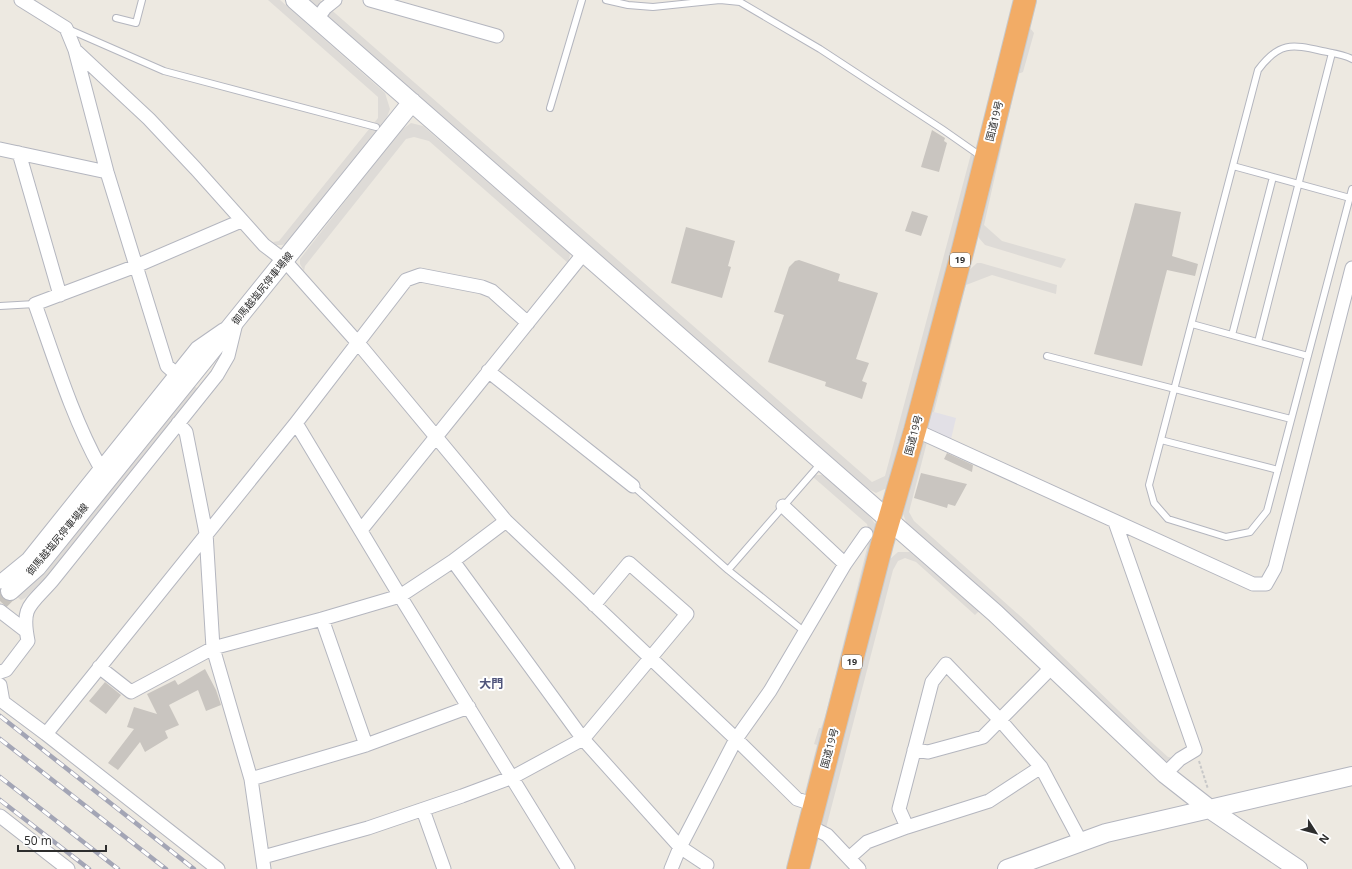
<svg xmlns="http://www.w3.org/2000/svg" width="1352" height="869" viewBox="0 0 1352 869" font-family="'Open Sans','Noto Sans JP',sans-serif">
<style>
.industrial{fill:#e2e0e6}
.plaza{fill:#dedbd7}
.building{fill:#c9c5c0}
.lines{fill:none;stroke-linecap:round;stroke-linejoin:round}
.secondary-tunnel{stroke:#c7c3bd;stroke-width:18;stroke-dasharray:18 9;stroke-linecap:butt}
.lane-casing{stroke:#b4b6bf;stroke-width:8}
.street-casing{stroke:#b4b6bf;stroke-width:15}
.secondary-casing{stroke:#b4b6bf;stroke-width:20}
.highway-casing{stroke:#c8c8c8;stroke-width:24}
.path{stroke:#c8c8c8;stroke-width:2;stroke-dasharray:3 2;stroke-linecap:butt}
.lane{stroke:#fff;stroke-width:6}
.street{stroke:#fff;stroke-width:13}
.secondary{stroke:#fff;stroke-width:18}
.highway{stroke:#f2ac66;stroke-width:22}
.rail-casing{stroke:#a3a5b5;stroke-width:4.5}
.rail{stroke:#fff;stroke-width:3;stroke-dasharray:9;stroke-linecap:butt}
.labels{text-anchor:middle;stroke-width:4;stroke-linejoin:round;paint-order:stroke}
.shield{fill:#fff;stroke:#6c6c6c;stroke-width:1}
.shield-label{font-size:9px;font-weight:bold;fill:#2d2d2d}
.street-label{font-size:10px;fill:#2d2d2d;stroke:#fff}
.quarter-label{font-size:12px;font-weight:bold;fill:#50557b;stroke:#fff}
</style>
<rect width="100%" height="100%" fill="#ede9e1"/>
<path class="industrial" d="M934,412L956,418L951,439L927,431L932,413Z"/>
<path class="plaza" d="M268,0H280L385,93L390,109L387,117L288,243L282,245H276L273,242L279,241L378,118V97Z
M309,0H320L872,482L885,476L971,154L975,157L976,159L887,488L876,493L867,488Z
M1033,0H1037L1030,28L1034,33L1023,72L1018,74L984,225L1002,241L1066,259L1061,268L985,245L979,238L978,231Z
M411,123L423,126L568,252L570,255L568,263L429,141L414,137L406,139L305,266L304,271L300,264V259L400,131Z
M977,263H981L1057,285L1056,294L992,275L966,285L934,412L932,413L927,431L925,430L965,274Z
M191,384L198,389L46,578L25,598L21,600L16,596Z
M923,440L927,442L909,512L914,521L1029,624L1148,739L1168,757L1174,758L1169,762L1165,761L1144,744L996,602L907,524L903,514Z
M816,475H822L834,484L869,516L877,526L809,793L805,792L817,745L814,744L819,728H821L825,717L870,536L867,524L813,477Z
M898,552H910L979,611L975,615L916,562L905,558L898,561L893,570L826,828L820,824L855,687L890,559Z"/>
<path class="building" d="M932,130L945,138L944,141L947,143L939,172L921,167Z
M1135,203L1181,212L1172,256L1198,264L1195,276L1167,270L1142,366L1094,354Z
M912,211L928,216L921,236L905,231Z
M686,227L735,241L728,266L731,267L722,298L671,283Z
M799,260L840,274L838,281L878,293L856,359L869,363L862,381L867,383L862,399L825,386L826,382L768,362L784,315L774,312L789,267L795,261Z
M947,453L973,465L972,472L944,459Z
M921,473L967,484L955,506L948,504L947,508L914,498Z
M205,669L216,690L221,705L206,711L198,690L169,705L179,725L165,731L168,738L145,752L140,742L118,770L108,763L134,729L127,727L134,707L157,714L147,694L175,680L178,685Z
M105,682L121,695L106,714L89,701Z"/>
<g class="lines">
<path class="secondary-tunnel" d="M0,601L10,591"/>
<g class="lane-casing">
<path id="lane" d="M606,0L628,5L653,7L720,0L740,2L820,49L942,129L982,157
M116,18L136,23L142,0
M68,29L164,71L376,127
M1352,59C1343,54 1331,53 1322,51C1291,44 1279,42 1258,70L1149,485L1154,503L1168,519L1226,537L1250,532L1267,511L1352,189
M550,108L582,0
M1233,166L1350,198
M0,306L35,304
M1192,324L1308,356
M1232,335L1273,177
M1258,342L1332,53
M1047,356L1291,419
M1161,440L1278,470
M633,486L728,570L805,632
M728,570L822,462"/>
</g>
<g class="street-casing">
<path id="street" d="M21,0L66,28L75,50L107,172L167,366L175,373
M370,0L497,36
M317,19L325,8L335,0
M75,50L149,119L196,169L264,245L285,261L358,343L506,521L736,739L797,799L815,805
M0,149L107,172
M19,153L60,295
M488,371L633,486
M178,423L186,432L206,533L213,648L251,779L264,869
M296,423L400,596L568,869
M915,430L1253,584H1266L1275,568L1352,268
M100,467C73,419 54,357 35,304L136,266L241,221
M783,506L845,564
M1115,522L1195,750L1180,759L1165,774
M361,530L584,253
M453,561L583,739L680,847L707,865
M0,582L28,559L197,348L223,330
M0,611L26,631
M322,619L366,745
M99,667L131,692L213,648L322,619L400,596L453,561L506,521
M0,672L6,670L28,641C21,606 30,606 52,581L217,375L228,356L236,323
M0,685L3,702L46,734L218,869
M46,734L296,423L406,280L420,275L482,287L492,291L528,323
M914,750L928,752L983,737L1052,667
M1041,767L989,801L907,827L899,809L932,682L946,664L1000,720L1041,767L1081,842
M251,779L366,745L469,707
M423,810L444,869
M0,816L68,869
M809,826L827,835L859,869
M263,857L368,828L462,796L513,777L583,739L687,614L629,563L594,605
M849,858L867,842L907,827
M671,869L680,847L736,739L770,691L845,564L866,534"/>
</g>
<g class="secondary-casing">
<path id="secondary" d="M295,0L995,613L1165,774L1211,810L1298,869
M10,591L37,567L412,102
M1007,869L1106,833L1352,776"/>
</g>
<g class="highway-casing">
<path id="highway" d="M798,869L882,544L915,430L963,249L1025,0"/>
</g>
<path class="path" d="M1199,761L1208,789"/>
<use href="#lane" class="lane"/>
<use href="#street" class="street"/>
<use href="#secondary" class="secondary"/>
<use href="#highway" class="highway"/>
<g class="rail-casing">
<path id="rail" d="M0,716L194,869
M0,739L166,869
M0,777L118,869
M0,800L89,869"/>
</g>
<use href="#rail" class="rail"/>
</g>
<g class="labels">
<g class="shield">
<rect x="950" y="253" width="20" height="14" rx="3"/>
<rect x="842" y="655" width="20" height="14" rx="3"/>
</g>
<g class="shield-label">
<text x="960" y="263">19</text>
<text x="852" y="665">19</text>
</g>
<g class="street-label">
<text transform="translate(994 121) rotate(-76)" y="4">国道19号</text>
<text transform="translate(262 288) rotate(-51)" y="4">御馬越塩尻停車場線</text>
<text transform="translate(913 435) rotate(-75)" y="4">国道19号</text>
<text transform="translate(57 539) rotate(-50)" y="4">御馬越塩尻停車場線</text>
<text transform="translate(829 748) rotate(-75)" y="4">国道19号</text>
</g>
<g class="quarter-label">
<text x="491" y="688">大門</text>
</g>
</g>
<g transform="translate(1316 833) rotate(126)" stroke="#ffffff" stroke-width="3" paint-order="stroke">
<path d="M0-3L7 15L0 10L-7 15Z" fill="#2d2d2d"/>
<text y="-6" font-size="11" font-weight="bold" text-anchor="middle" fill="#2d2d2d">N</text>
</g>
<path d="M18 845v6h88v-6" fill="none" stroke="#2d2d2d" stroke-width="2"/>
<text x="24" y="845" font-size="12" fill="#2d2d2d" stroke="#ffffff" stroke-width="3" paint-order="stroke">50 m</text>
</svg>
